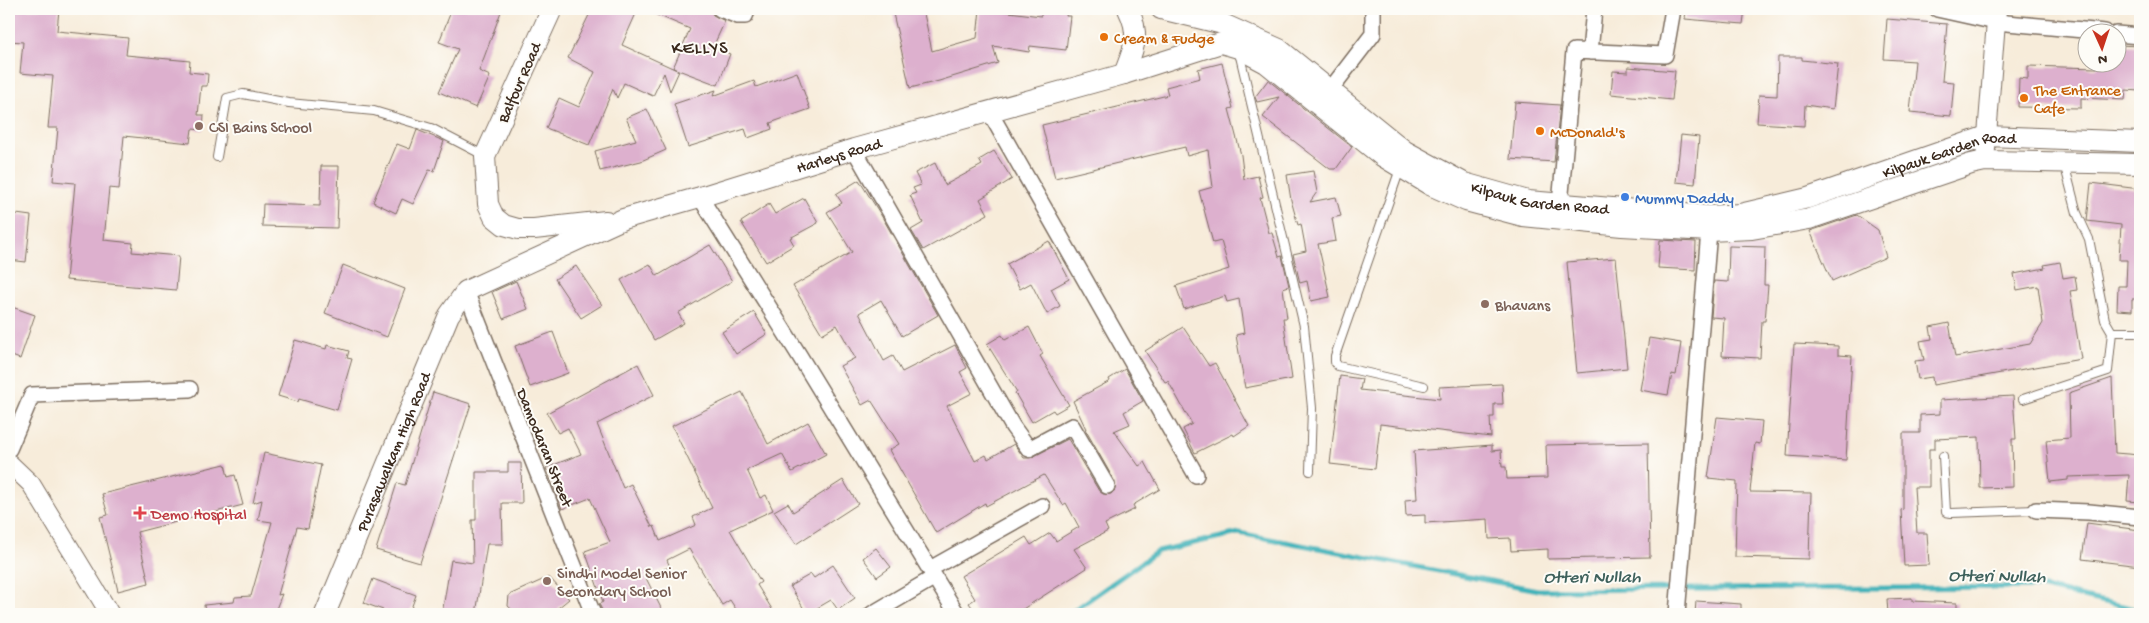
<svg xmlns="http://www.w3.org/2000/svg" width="2149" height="623" viewBox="0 0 2149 623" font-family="'Gochi Hand',sans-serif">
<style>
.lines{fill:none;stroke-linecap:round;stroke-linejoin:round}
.stream{stroke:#43b3ba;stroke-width:5}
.building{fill:#ddb0ce}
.service-casing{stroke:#7d6e60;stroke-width:10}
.minor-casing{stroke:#7d6e60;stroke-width:18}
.tertiary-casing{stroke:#7d6e60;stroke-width:20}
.secondary-casing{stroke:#7d6e60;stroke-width:22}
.service{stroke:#fff;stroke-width:8}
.minor{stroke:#fff;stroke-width:15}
.tertiary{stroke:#fff;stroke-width:18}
.secondary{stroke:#fff;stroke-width:20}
.food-dot{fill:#e8710a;stroke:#fdfcf7;stroke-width:2}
.education-dot{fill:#8d6e63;stroke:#fdfcf7;stroke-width:2}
.shop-dot{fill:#3f7fe0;stroke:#fdfcf7;stroke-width:2}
.health-dot{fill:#e0444e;stroke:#fdfcf7;stroke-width:2}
.labels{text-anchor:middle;stroke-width:4;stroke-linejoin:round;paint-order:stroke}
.food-label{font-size:16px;fill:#c56008;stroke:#fdfcf7;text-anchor:start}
.street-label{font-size:16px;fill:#3b2a1e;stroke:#fdfcf7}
.education-label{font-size:16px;fill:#785e54;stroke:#fdfcf7;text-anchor:start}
.shop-label{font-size:16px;fill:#366cbe;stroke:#fdfcf7;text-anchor:start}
.health-label{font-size:16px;fill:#be3a42;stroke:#fdfcf7;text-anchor:start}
.neighbourhood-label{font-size:18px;letter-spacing:1px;fill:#3b2a1e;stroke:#fdfcf7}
.water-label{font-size:18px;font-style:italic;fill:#3e615c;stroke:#fdfcf7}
</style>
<rect width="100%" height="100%" fill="#fdfcf7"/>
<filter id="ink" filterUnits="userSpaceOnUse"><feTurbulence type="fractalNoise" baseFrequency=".02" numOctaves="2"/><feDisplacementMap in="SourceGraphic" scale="10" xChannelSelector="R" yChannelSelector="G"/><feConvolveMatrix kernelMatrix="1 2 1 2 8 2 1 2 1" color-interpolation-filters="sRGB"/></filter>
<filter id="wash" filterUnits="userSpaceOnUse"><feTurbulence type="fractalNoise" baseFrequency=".0096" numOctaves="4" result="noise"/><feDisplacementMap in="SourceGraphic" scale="20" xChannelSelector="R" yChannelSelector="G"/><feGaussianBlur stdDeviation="1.12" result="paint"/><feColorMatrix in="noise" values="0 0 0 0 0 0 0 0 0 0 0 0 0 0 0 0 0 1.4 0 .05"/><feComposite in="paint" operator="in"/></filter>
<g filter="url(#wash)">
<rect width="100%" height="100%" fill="#f7ecda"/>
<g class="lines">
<path class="stream" d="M1069,614L1158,551L1239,533L1538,590L2040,587L2140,610"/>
</g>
<g id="blocks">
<path class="building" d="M9,9H59L57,31L128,38L126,55L190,61L189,72L208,74L207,86H201L198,115H204L203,130L192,129L190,143L124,136L119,189L109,188L104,240L133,243L132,252L179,256L176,290L66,280L75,183L53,181L58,128H48L53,76L20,73L23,42L9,41Z
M452,9H502L479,71L490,76L476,108L439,92L458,49L439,42Z
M592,9H638L622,45L679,71L670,91L664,73L653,96L624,83L617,98L613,89L589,145L546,128L559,98L579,107L595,72L568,58Z
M643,9H710L713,15L725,21L713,47L730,54L718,85L673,68L690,29Z
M892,9H923L932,51L977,38L980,9H1001V11L1041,16V9H1067L1066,16H1070L1066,50L1030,46L1029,52L993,46L998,63L939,81L910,88Z
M1686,9H1745L1743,24L1685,19Z
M1887,19L1947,24L1942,81L1954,82L1951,116L1910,112L1915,61L1884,59Z
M2116,45L2140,46V91L2126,90L2125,100L2081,98V108L2018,107L2019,78L2028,79V66L2097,68L2098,62H2116Z
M1778,57H1802V60L1838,64L1833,109L1805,105L1804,126L1757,123L1759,95L1777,96Z
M1222,63L1233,108L1229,109L1241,155L1244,179L1258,176L1263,197L1260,198L1269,233H1272L1279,257L1282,256L1289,286L1283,288L1287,318H1283L1292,379L1245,388L1236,335L1244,333L1239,299L1227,302L1225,296L1184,309L1176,286L1229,269L1221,241L1213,243L1199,191L1213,187L1208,150L1187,156L1185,147L1055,178L1042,125L1168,95L1166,87L1200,78L1198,69Z
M1628,67L1675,71L1672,100L1611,94L1613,71L1628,72Z
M797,72L810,109L770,123L772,129L748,138L745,129L688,147L674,104L716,90L713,96L754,81L756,87Z
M1268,80L1352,147L1336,169H1330L1263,117L1279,97L1257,102L1255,97Z
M1515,102L1560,105L1554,162L1510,159Z
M647,109L666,150L641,161L600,171L595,151L636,140L626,118Z
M417,130L444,141L434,171L429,170L413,204L402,199L396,213L373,202L397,144L410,149Z
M1681,135L1699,137L1695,184L1676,182Z
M994,151L1012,179L980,199L988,214L923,250L911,230L923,223L910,195L916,193L913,188L921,185L915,173L935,163L945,185L982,165L979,160Z
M321,166H339L337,228L262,226L263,204L320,206Z
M1313,171L1317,192L1310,202L1336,197L1341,216L1332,218L1336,241L1318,244L1330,297L1311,301L1307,281L1300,283L1293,254L1306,251L1301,224L1298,225L1291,200L1287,175Z
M859,180L881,215L938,315L902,336L881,300L859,313L884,361L893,356L902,372L955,345L967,368L960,372L972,393L947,406L975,461L986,455L988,459L1014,444L1024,458H1030L1068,439L1099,491L1103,494H1111L1115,490V482L1085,429H1086L1073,401L1110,381L1109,379L1125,369L1143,401L1124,412L1130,424L1114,431L1139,466L1145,462L1160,489L1133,505L1135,509L1105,524L1108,531L1074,549L1087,568L1015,614H977L969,603L975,599L961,576L1026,537L1031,545L1050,533L1056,541L1079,527L1066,503L1063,505L1044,475L986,506L985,503L936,533L889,450L899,444L871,400L862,405L840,366L855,358L837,325L822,334L793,286L852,252L827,212L842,203L836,194Z
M2091,183L2140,189V299H2132V311L2117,310L2118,286H2126L2127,260H2119L2121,225L2087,221Z
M804,198L818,223L790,238L794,245L766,262L741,222L769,204L775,214Z
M9,213L31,216L26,262L9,260Z
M1857,215L1878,230L1886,257L1832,281L1810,231Z
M1660,240L1696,242L1695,270L1658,268Z
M1049,241L1069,279L1051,289L1060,306L1047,314L1031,283L1020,289L1007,264Z
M710,245L732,281L678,313L684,323L654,340L621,280L650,264L657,276Z
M1729,246L1765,247L1764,285H1768L1765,321H1762L1760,358L1722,356L1724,318L1711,317L1714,281L1728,282Z
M1616,258L1627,368L1577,373L1567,262Z
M2060,262L2063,278L2075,276L2077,290L2070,291L2081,359L1933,385L1932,377L1918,379L1915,361L1924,360L1920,341L1932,339L1930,327L1949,323L1955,357L2030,344L2043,323L2038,286L2017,290L2014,274L2045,268L2044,265Z
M343,265L405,289L387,337L325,313Z
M576,266L602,305L581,318L555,279Z
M516,281L528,309L503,319L492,292Z
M9,306L35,315L20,359L9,355Z
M754,312L767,334L736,354L722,332Z
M1029,327L1043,354L1040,356L1069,405L1055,413L1053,410L1032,422L1015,393L1017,392L987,344L1002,335L1005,340Z
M1183,327L1209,366L1215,363L1249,426L1234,436L1233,434L1195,453L1183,429L1192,424L1168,381L1165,382L1145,351Z
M553,332L568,373L530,387L515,346Z
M1649,338L1681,343L1676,375L1672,374L1668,395L1640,390Z
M295,340L326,349L327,345L349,351L347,358L352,359L337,410L299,399L298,402L278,396Z
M1794,344L1838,346V355L1852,356L1846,460L1787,456Z
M638,364L654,395L597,424L623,488L631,484L652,527L654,526L660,541L696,525L693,517L712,508L672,426L742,392L768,444L808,422L826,454L792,472L782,454L747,470L760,498L766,495L773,510L730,530L761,582L757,585L775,614H739L730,600L722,605L689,549L667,560L670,567L645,576L664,614H604L599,604L603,602L585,551L610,542L590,498L562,509L546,468L581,454L568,428L558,433L547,413Z
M1340,376L1362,379L1360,390L1440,399L1439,387L1502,384L1503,404H1494V417H1490L1491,437L1380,424L1375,469L1330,464Z
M2112,378L2115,453L2140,455V502L2127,501L2129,475L2068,477V480L2050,482L2046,440L2070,438L2069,393Z
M433,392L471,404L420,563L376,550L397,483L405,485Z
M2013,396L2016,439H2012L2013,487L1980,488L1979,437L1935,439V449H1929V487H1914L1917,533H1927L1929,565L1904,566L1901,510L1903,509V433H1920V415L1940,414V400Z
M1717,417L1762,421L1760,444L1755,443L1750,492L1811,493L1809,559L1735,557L1737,481L1708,478Z
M1648,443L1650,557L1548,559V549L1511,551L1510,538L1489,539L1488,519L1425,523V515L1406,516L1405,500L1417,499L1414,451L1492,445V451L1501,450L1502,467H1506L1507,479L1547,478L1546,445Z
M264,453L321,465L308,529L297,527L278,595L282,594L274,614H205L204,605L234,602L235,597L251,596L272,522L258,520L262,500L253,503Z
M508,463H521L522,503H502L503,544H487L476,614H442L451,560L473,563L472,520H476V472H508Z
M225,464L228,477L235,475L243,505L137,532L149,583L118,591L100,517L108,515L102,494Z
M843,480L858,504L796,544L774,511L788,503L793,512Z
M2087,523L2140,530V566L2082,559Z
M876,548L891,567L877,577L863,558Z
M833,565L855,598L838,610L831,600L807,614L790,586L811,574L814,578Z
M549,577L569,599L558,608L567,614H517L508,606L509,595Z
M373,579L416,595L409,614H394L364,603Z
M1912,598V601L1957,603V614H1888L1887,599Z
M1696,601L1741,604V614H1695Z"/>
</g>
</g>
<g filter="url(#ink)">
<use href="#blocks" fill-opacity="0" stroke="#7d6e60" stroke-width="1"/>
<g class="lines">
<g class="service-casing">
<path id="service" d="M1239,52L1304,326L1312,408L1310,471
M217,157L227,98L243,94L289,103L374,111L431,128L485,156
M1400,169L1335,356V362L1338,366L1424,386
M2112,332H2140
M2023,399L2108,371L2112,332L2105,320L2089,239L2077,213L2064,163
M1943,456L1946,512L1951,513L2036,510"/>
</g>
<g class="minor-casing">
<path id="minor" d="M720,9L738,16H745L748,9
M1937,9L1996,22L2105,32
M2116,34L2140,36
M1590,52L1594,9
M1330,90L1373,34V9
M989,111L1196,475
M854,149L1013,427L1029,449L1072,426L1107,486
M700,197L799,355L957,614
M1560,204L1574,51L1665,55L1673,9
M466,291L593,614
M9,449L32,395L190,389
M2036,510L2089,512L2140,517
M930,569L1042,506
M872,614L935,577
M1677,614L1709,231"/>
</g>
<g class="tertiary-casing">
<path id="tertiary" d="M1985,161L1997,9
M9,463L31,484L110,614"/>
</g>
<g class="secondary-casing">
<g id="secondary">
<path d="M552,9L485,156L488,204L494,217L504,225L518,229H534L606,221"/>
<path id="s1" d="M1161,9L1223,24L1279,49L1405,151L1464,183L1528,201L1708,216L1740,214L1808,198L1987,136L2140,142"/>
<path d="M1124,74C1134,48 1141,35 1128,9"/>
<path id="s2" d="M325,614L449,315L466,291L623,219L700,197L854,149L1124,74L1221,43L1238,48L1266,63L1382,156L1430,185L1466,201L1523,216L1622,226L1709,231L1752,229L1809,219L1971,164L1985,161L2140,164"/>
</g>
</g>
<use href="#service" class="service"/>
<use href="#minor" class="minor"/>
<use href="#tertiary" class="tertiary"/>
<use href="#secondary" class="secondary"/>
</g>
</g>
<g class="food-dot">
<circle cx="1104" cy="37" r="5"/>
<circle cx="2024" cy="98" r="5"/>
<circle cx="1540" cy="131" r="5"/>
</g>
<g class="education-dot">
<circle cx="199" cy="126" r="5"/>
<circle cx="1485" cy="304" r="5"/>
<circle cx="547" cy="581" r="5"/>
</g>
<circle class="shop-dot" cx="1625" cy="197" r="5"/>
<path class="health-dot" d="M137.5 505.5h5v5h5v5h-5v5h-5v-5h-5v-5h5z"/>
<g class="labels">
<g class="food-label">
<text x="1114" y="43">Cream &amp; Fudge</text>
<text x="2034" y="95">The Entrance<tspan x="2034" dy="18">Cafe</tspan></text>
<text x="1550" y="137">McDonald's</text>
</g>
<g class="street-label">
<text transform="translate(518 82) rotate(-66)" y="6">Balfour Road</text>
<text dy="6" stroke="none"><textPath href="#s2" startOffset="751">Harleys Road</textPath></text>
<text dy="6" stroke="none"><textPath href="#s1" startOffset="852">Kilpauk Garden Road</textPath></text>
<text dy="6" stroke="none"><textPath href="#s1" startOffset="432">Kilpauk Garden Road</textPath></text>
<text transform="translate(546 447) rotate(68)" y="6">Damodaran Street</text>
<text dy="6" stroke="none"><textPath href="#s2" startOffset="176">Purasawalkam High Road</textPath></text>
</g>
<g class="education-label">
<text x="209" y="132">CSI Bains School</text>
<text x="1495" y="310">Bhavans</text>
<text x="557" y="578">Sindhi Model Senior<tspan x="557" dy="18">Secondary School</tspan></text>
</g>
<g class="shop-label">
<text x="1635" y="203">Mummy Daddy</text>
</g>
<g class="health-label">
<text x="151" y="519">Demo Hospital</text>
</g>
<g class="neighbourhood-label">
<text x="700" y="53">KELLYS</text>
</g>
<g class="water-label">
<text transform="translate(1997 575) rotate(1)" y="6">Otteri Nullah</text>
<text x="1592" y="582">Otteri Nullah</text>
</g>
</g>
<rect width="2149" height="623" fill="none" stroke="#fdfcf7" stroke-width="30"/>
<g transform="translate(2102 48) rotate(177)"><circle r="24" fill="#fdfcf7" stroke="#afa8a0"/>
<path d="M0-4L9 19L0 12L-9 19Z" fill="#c8321e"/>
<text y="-8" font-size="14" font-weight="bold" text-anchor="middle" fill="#3b2a1e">N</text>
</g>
</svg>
